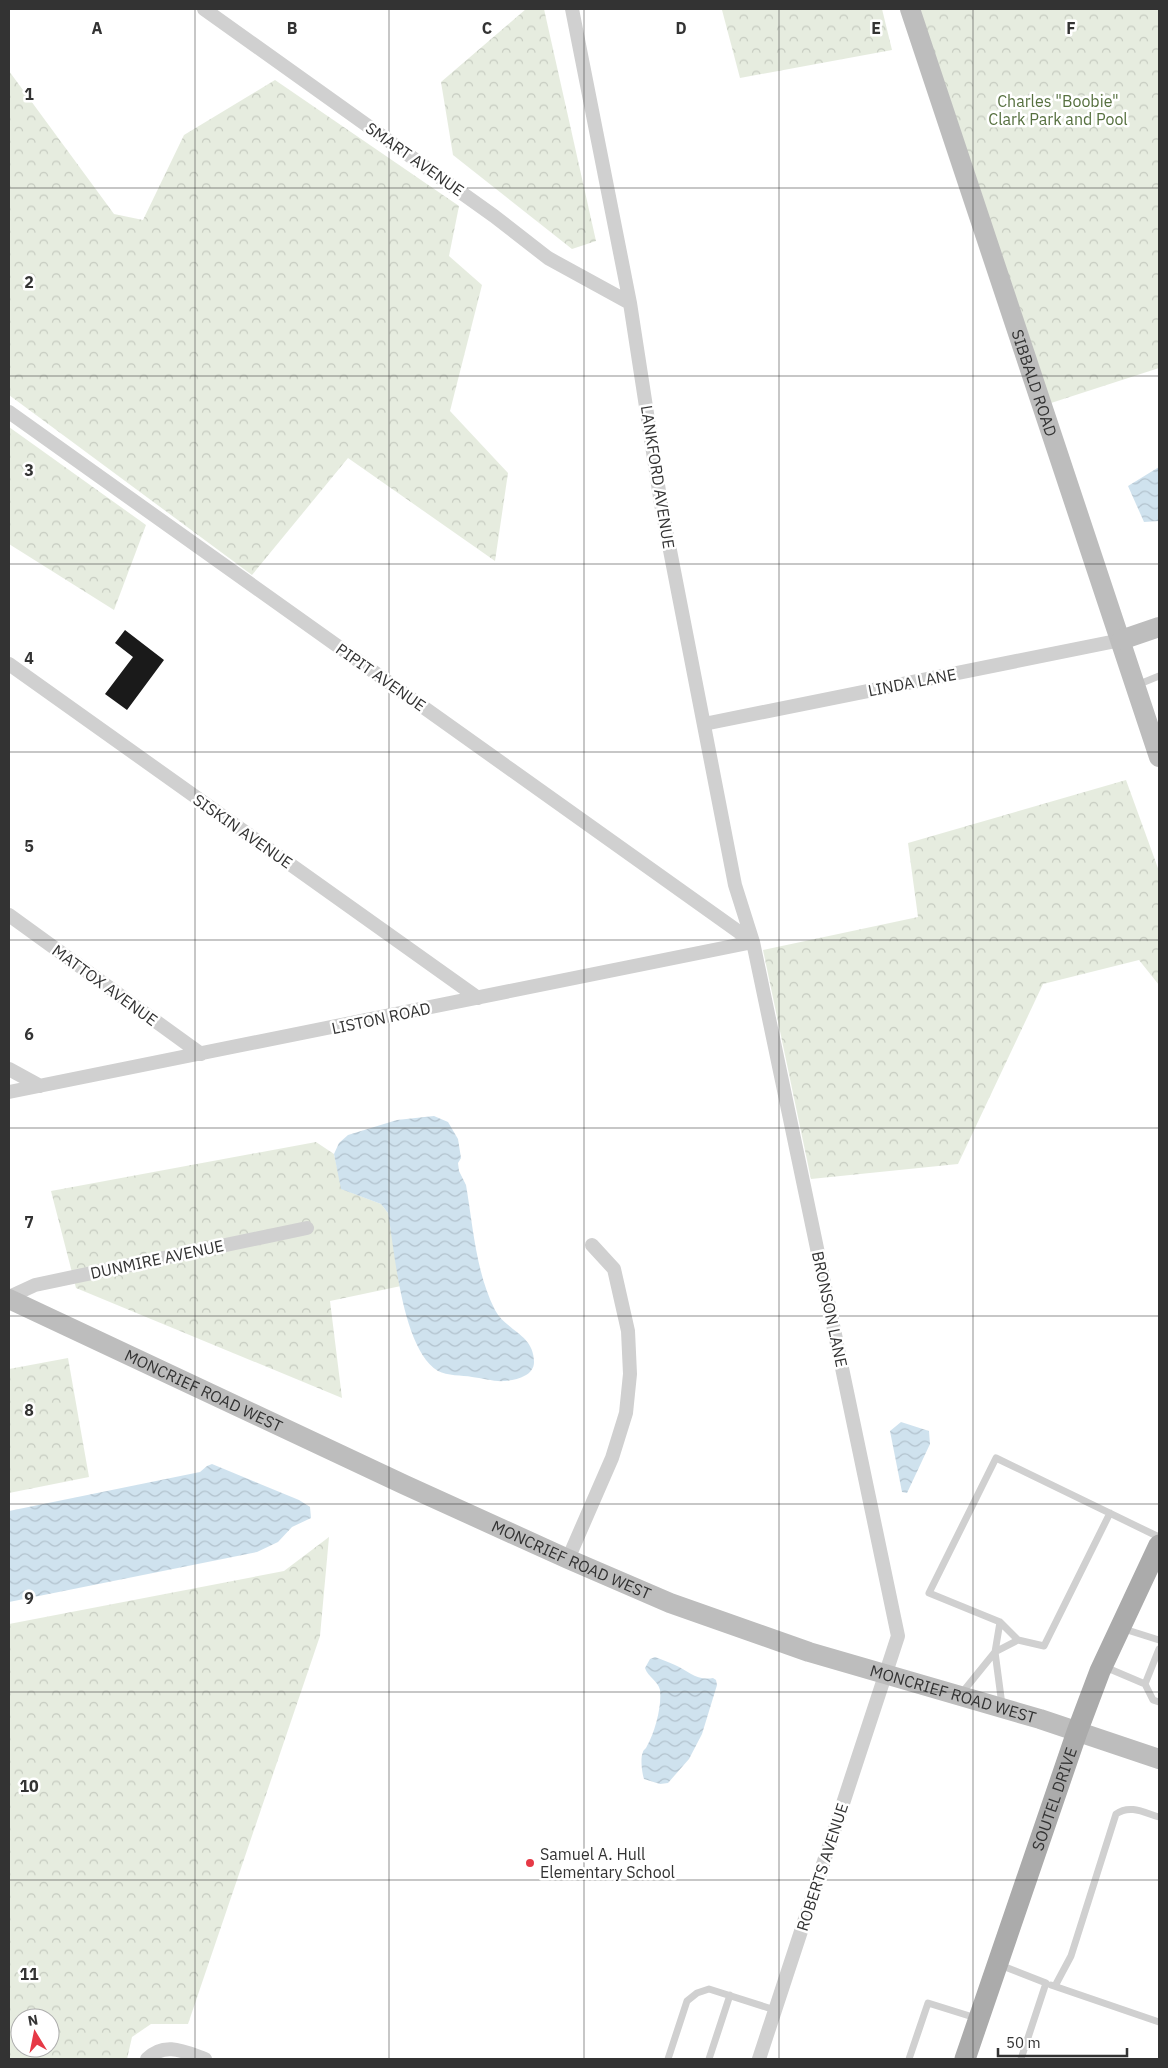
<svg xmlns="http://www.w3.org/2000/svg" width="1168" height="2068" viewBox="0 0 1168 2068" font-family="'IBM Plex Sans',sans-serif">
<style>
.forest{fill:url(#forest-crowns);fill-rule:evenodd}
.water{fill:url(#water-waves)}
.building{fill:#1a1a1a}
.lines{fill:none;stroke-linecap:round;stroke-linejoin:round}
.lane{stroke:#d0d0d0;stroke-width:7}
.street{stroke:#d0d0d0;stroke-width:14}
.secondary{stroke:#bdbdbd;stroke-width:20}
.primary{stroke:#ababab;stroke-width:21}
.grid{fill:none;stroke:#333;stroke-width:1;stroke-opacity:0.55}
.poi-dot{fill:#e63946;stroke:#fff;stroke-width:2}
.labels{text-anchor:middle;stroke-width:5;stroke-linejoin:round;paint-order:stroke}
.park-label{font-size:16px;fill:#56703f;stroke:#fff}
.street-label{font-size:16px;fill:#333;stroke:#fff}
.poi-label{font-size:16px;fill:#333;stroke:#fff;text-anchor:start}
.grid-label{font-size:16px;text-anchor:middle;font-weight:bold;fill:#333;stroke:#fff;stroke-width:5;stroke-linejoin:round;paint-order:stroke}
</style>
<defs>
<pattern id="forest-crowns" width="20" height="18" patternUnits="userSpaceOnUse" patternTransform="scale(1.25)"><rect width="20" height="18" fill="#e6ecdf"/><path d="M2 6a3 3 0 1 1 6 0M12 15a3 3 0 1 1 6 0" fill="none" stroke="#c6cbc0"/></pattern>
<pattern id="water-waves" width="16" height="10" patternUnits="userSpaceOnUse" patternTransform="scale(1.25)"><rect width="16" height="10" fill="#cfe2ee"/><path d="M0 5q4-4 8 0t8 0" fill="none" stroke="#b2c2cd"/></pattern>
</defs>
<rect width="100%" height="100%" fill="#fff"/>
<path class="forest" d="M526,9H544L596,241L572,249L453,155L441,82Z
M727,9H882L892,50L740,78L722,10Z
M919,9H1159V368L1051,403Z
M9,71L114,214L143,220L184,135L275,80L459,206L449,256L482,285L450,411L508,473L495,561L348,458L252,575L9,395Z
M9,427L146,525L114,610L9,544Z
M1126,780L1159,871V985L1139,960L1043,984L958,1164L811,1179L763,950L918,917L908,843Z
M316,1142L334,1154L342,1189L381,1204L388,1213L401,1286L330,1301L342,1398L76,1288L51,1191Z
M68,1358L89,1477L9,1493V1369Z
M329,1537L320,1636L188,2024H151L132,2037L127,2059H9V1624L284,1571ZM20,2018H50V2048H20Z"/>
<path class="water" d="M1159,467V521L1144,522L1128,486Z
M434,1116L448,1122L458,1139L461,1158L458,1163L459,1171L466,1185C473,1226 476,1273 495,1310C506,1331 534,1334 534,1362C534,1376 516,1380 505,1381C495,1382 482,1378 472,1377C462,1375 447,1376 438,1371C402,1349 395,1253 388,1213L381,1204L341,1189L334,1154L339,1143L348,1135L397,1120Z
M901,1422L929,1431L930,1444L907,1493L902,1492L890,1431Z
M212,1464L299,1500L310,1507L311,1518L292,1527L278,1542L257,1552L9,1602V1511L200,1472L207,1466Z
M655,1657C662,1660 669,1662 675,1665C688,1671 697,1681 713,1678L716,1680L717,1685L702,1734L689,1759L668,1783L660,1784L644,1779C642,1773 640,1758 643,1752C643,1750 646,1749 647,1746C655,1732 662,1706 660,1690C658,1681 648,1677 645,1668L650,1659Z"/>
<path class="building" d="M125,630L164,660L127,710L105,694L133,657L115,643Z"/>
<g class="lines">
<path class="lane" d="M1137,685L1159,676
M1000,1622L1018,1640
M1121,1628L1159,1640
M1105,1667L1145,1684L1159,1649
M1145,1684L1153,1700L1159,1702
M961,1694L995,1652L1018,1640L1044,1646L1110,1513
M1002,1705L995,1652L1000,1622L929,1593L996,1458L1159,1537
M1000,1965L1046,1983L1021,2059
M1051,1985L1159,2022
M1055,1986L1071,1956L1116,1814C1130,1804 1145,1813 1159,1817
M668,2059L687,2001L697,1993L709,1989L775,2010
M709,2059L730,1995
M909,2059L928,2003L976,2018"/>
<path class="street" d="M204,9L494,216L548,258L630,303
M572,9L630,303L661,504L735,885L753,942L898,1636L759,2059
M9,412L753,942
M9,664L478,998
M704,724L1121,640
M9,915L201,1054
M9,1069L40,1086
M9,1092L753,942
M9,1297L35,1285L307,1228
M568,1559L612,1458L626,1413L630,1374L628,1331L614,1269L592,1245
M147,2059C165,2041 185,2052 205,2059"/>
<g class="secondary">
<path id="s1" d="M910,9L1159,757"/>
<path d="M1121,640L1159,627"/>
<path id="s2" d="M9,1299L405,1485L568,1559L670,1603L809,1652L1040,1719L1159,1759"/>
</g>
<path class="primary" id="s3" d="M965,2059L1077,1732L1100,1671L1159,1545"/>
</g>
<path class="grid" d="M195,9V2059M389,9V2059M584,9V2059M779,9V2059M973,9V2059M9,188H1159M9,376H1159M9,564H1159M9,752H1159M9,940H1159M9,1128H1159M9,1316H1159M9,1504H1159M9,1692H1159M9,1880H1159"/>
<circle class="poi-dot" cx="530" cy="1863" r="5"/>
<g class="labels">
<g class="park-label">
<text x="1058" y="107">Charles "Boobie"<tspan x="1058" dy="18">Clark Park and Pool</tspan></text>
</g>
<g class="street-label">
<text transform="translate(415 159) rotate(35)" y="6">SMART AVENUE</text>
<text dy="6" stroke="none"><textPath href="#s1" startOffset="394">SIBBALD ROAD</textPath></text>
<text transform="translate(658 477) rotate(81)" y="6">LANKFORD AVENUE</text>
<text transform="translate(381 677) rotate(35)" y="6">PIPIT AVENUE</text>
<text transform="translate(912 682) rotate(-11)" y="6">LINDA LANE</text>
<text transform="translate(243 831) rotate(35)" y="6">SISKIN AVENUE</text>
<text transform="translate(105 985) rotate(36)" y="6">MATTOX AVENUE</text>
<text transform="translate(381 1018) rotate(-12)" y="6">LISTON ROAD</text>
<text transform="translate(157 1259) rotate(-12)" y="6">DUNMIRE AVENUE</text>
<text transform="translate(830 1309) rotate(78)" y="6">BRONSON LANE</text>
<text dy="6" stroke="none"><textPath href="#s2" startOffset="215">MONCRIEF ROAD WEST</textPath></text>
<text dy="6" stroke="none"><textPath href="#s2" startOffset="620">MONCRIEF ROAD WEST</textPath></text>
<text dy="6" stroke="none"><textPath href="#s2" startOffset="1025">MONCRIEF ROAD WEST</textPath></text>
<text dy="6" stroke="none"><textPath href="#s3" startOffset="275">SOUTEL DRIVE</textPath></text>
<text transform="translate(822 1867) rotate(-72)" y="6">ROBERTS AVENUE</text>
</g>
<g class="poi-label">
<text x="540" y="1860">Samuel A. Hull<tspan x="540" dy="18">Elementary School</tspan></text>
</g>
</g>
<g class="grid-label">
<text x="97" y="34">A</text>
<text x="292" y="34">B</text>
<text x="487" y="34">C</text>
<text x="681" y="34">D</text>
<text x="876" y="34">E</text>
<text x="1071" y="34">F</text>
<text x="29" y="100">1</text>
<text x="29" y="288">2</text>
<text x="29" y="476">3</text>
<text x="29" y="664">4</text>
<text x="29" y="852">5</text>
<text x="29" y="1040">6</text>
<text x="29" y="1228">7</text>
<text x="29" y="1416">8</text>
<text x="29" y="1604">9</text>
<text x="29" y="1792">10</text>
<text x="29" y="1980">11</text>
</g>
<rect width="1168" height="2068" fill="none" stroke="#333333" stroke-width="20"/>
<g transform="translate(35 2033) rotate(350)"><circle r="24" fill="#ffffff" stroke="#adadad"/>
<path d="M0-4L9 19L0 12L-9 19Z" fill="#e63946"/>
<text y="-8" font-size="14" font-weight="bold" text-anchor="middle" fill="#333333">N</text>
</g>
<path d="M998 2048v8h129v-8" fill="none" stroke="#333333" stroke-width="2.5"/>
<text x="1006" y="2048" font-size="15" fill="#333333" stroke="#ffffff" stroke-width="4" paint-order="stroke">50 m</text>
</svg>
